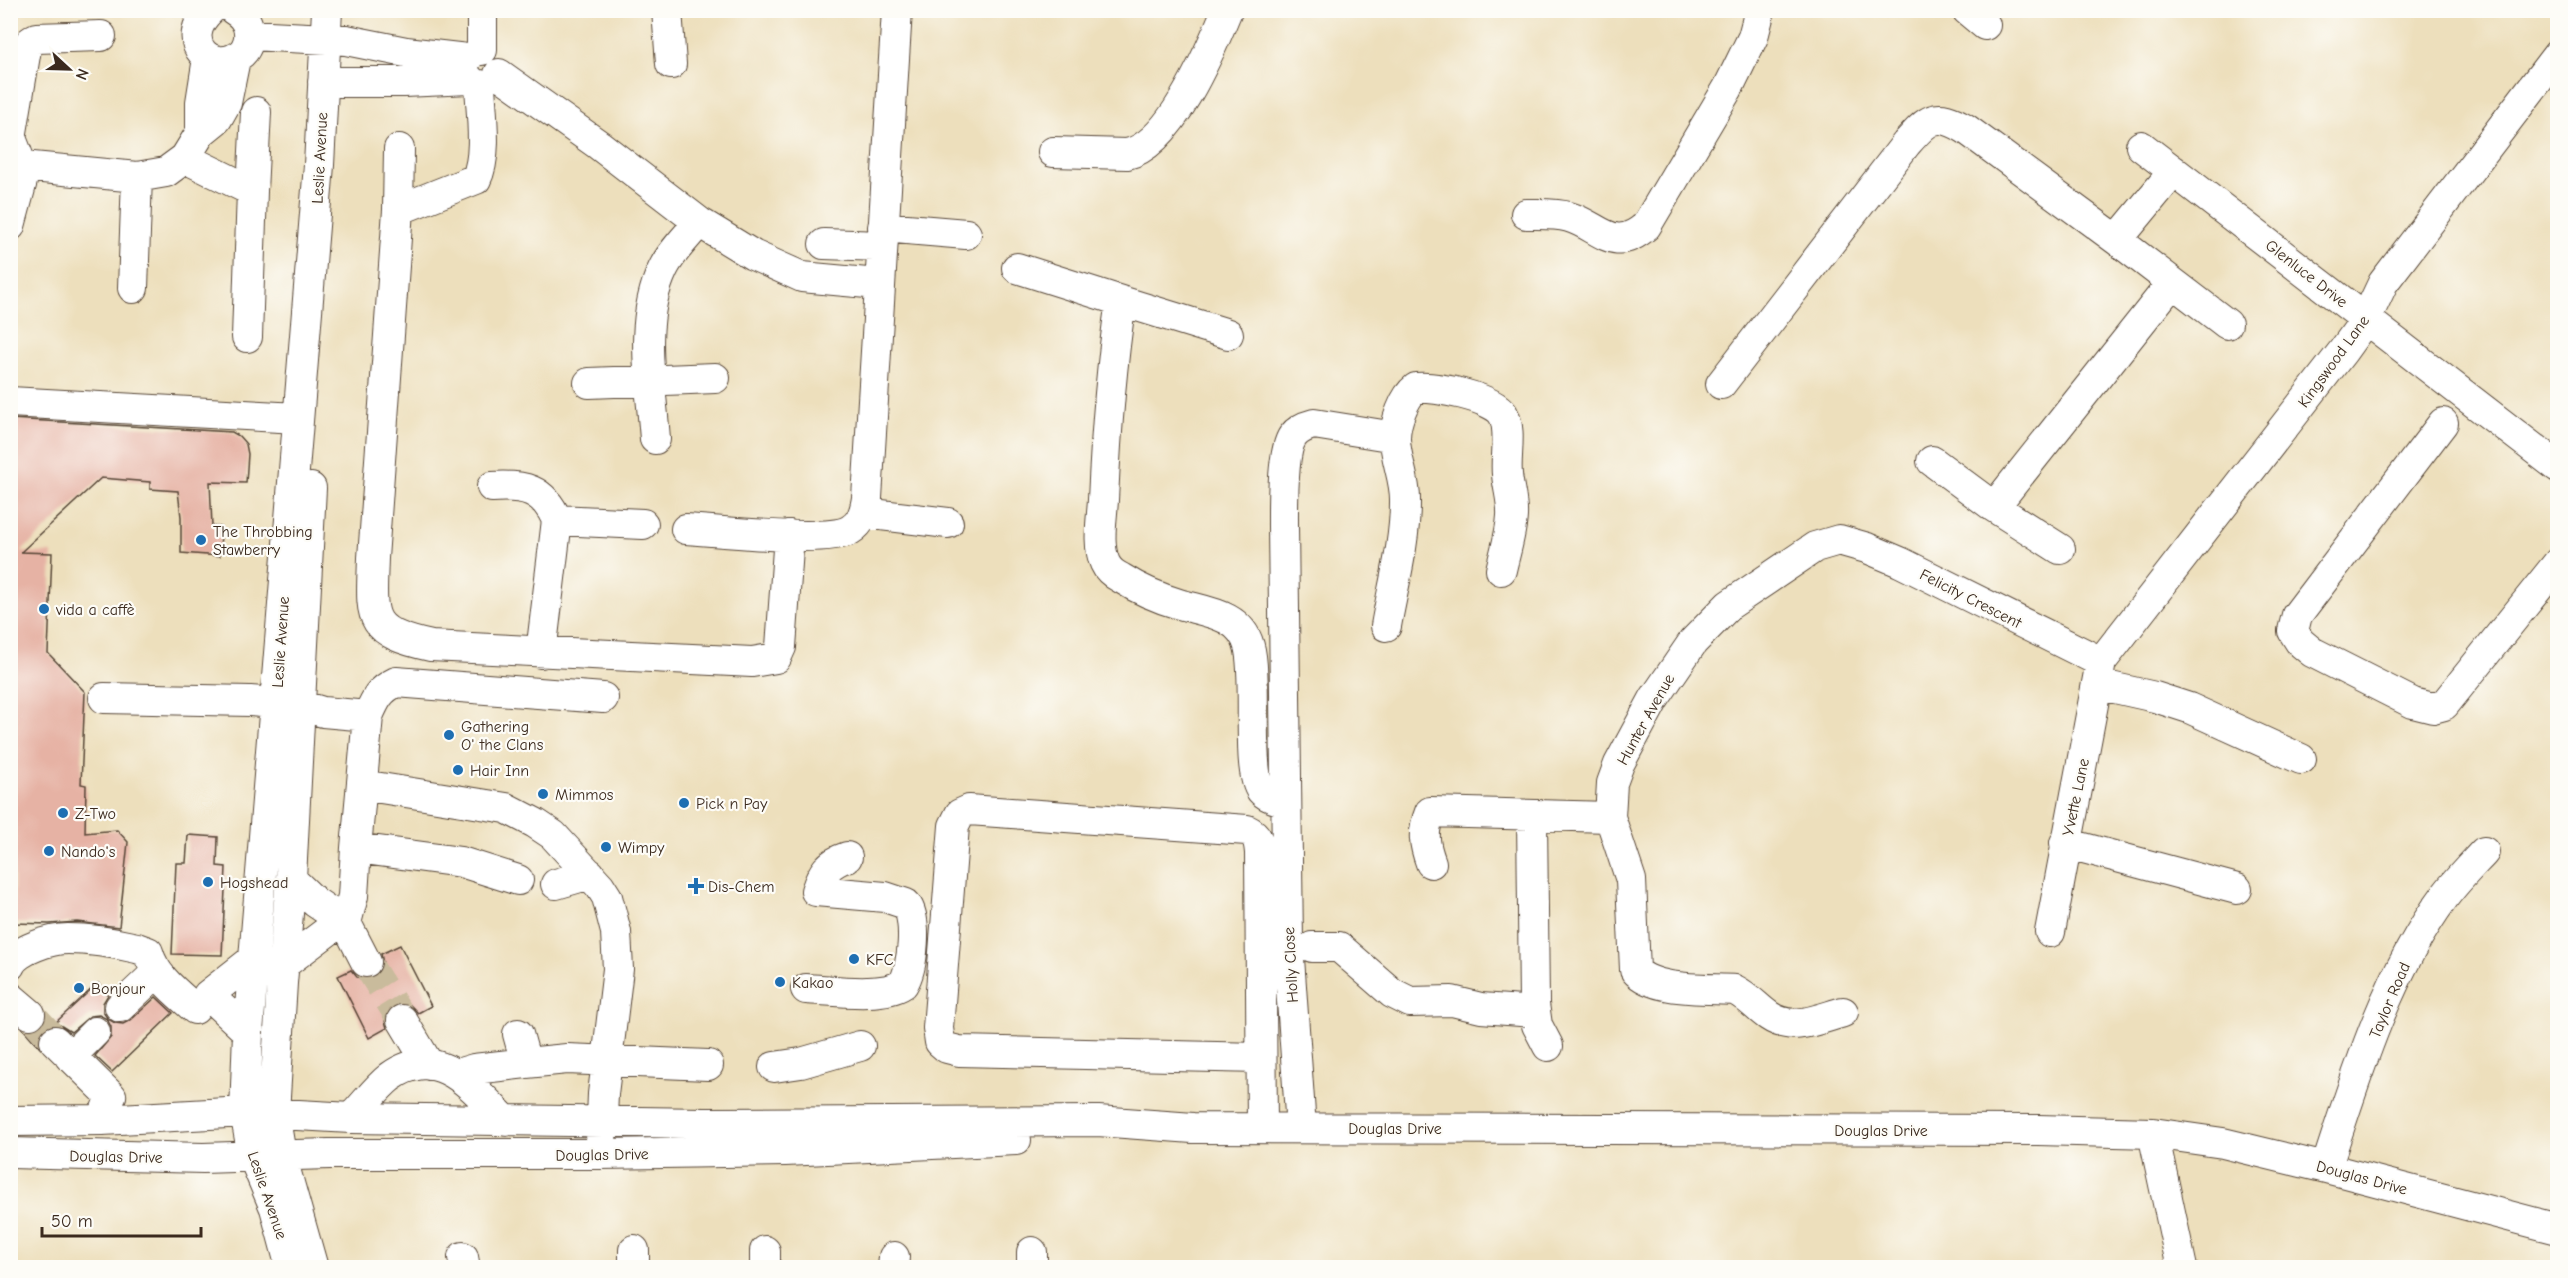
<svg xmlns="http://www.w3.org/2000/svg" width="2568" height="1278" viewBox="0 0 2568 1278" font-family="'Comic Neue',sans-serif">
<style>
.building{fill:#e6b2a4}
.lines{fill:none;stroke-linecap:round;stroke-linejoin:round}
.minor-tunnel{stroke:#c9bb9c;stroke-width:30;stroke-dasharray:30 15;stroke-linecap:butt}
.minor-casing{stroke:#564536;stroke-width:32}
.minor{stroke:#fff;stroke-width:30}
.poi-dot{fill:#1f6fb2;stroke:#fdfcf7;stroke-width:2}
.labels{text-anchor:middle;stroke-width:4.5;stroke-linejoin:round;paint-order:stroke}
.street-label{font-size:16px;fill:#3b2a1e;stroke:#fdfcf7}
.poi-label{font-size:16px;fill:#3b2a1e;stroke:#fdfcf7;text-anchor:start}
</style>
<rect width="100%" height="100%" fill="#fdfcf7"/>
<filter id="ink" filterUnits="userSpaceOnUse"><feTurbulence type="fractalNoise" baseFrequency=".0167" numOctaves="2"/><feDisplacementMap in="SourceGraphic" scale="12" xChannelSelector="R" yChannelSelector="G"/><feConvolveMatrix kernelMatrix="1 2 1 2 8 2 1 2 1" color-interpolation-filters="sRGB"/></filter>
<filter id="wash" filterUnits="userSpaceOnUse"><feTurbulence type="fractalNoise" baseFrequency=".008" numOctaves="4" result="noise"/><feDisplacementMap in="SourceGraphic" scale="24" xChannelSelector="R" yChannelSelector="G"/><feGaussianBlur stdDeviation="1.35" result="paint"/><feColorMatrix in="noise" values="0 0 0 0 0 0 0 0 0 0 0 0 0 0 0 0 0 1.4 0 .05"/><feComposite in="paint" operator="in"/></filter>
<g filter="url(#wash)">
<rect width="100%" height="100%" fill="#eddfbc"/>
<g id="blocks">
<path class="building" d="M10,419L232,432L239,436L246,444L248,454L246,483L210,482L212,526L221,527L220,556L181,553V517L178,491L150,489V482L101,478L21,552L52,553L48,653L85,692L81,784L86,785L85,833L117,830L128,842L119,927L77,922L49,924L14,923V730L10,729Z
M188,835L218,837L217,866L226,867L222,955L172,954L176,863H186Z
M400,945L431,1006L418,1013L410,1005L401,1003L394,1005L387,1012L385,1021L387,1028L369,1038L338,976L351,970L357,977L366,979L373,978L381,971L383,963L381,954Z
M98,983L108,995L103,1003V1012L108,1019L115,1023L123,1024L131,1020L156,997L173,1013L112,1072L95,1056L111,1037V1027L107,1019L99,1015L90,1016L71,1032L60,1025L54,1024Z
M46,1020L50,1024L43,1029L39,1036L40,1048L23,1029L36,1030Z"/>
</g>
</g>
<g filter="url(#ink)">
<use href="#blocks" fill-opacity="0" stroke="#564536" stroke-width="1.5"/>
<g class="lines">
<path class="minor-tunnel" d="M366,962L402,1020
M30,1014L55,1041"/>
<g class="minor-casing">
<path id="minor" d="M210,10C176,42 214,78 242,53C247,48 250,39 249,32C248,22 243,15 234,10
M667,10L671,64
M1967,10L1985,25
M250,35L346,40L406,52L467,59
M482,50V10
M499,74L599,145L699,222L753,255L802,277L878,284
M323,82H404L469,79
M480,85C481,111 488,156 476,179L398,210L373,558C371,618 366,632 431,646L752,662L776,658L781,647L789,535
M201,132V102L208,58
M2141,146L2558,467
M1053,152L1127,154C1171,145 1211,49 1227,10
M185,158L252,191L247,337
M22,166L137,177L166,172L185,158L201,132L217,119L226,103L235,59
M252,191L256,112
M398,210L399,149
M1526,214C1540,214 1556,213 1569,217C1600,226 1613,255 1646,226L1728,88L1753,37L1760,10
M10,226L22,181V166L11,138L26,49L30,42L36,38L101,36
M883,227L966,234
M2117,240L2174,171
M824,244L881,246
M1017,268L1121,301C1111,367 1106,433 1103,500C1102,519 1097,545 1105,563C1108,570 1115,575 1121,578C1138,589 1159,598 1179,604C1206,612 1240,614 1249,646C1258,677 1246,771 1261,790C1267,797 1277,799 1285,802
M133,288L137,177
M1121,301L1228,334
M589,383L715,378
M1721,384L1906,144C1927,120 1935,110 1966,129L2117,240L2227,324
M10,402L298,418
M2443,423L2297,615L2293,631L2300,642L2312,652L2413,703L2433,708L2444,705L2558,563
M655,439C651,384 638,321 663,269C671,252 687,237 699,222
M1932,461L1994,507
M492,487C524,485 543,488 557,520L643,524
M311,488L291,879L282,983L274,1113L281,1155L313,1268
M864,513L948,523
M686,529C716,531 828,543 850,530C862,523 865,511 867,498L897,10
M2060,549L1994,507L2172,283
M1386,626C1393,586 1405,544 1405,502C1406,480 1395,459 1395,438C1395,423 1404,397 1416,388C1435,386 1492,397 1503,414C1512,430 1505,456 1507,474C1508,488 1513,501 1512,516C1511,534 1505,552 1501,570
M541,653L557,520
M2097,684L2155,697L2189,708L2301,759
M104,698L250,701L300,705L323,712L368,716
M362,785L506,808L535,823L553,835L600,886L607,897L616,932L618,969L603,1094L601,1142
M1532,816L1534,1004L1537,1025L1548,1046
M2065,843L2237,889
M1431,863C1424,844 1422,832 1430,812L1610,817
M291,879L315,902L346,923L366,962
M518,880L461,862L356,848L368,716C375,700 379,690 396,682L603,698
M556,884L590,874
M346,923L353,896L356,848
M2050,932L2101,662L2343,351L2366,319L2383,283L2558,54
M1312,947H1339L1392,993L1410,1002L1452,1001L1481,1008L1535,1012
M284,964L341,921
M10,965C17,949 52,939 68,939C90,939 115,943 137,948L148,952C155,977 176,992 195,1009
M806,989C831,990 882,998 903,984C913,968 918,919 906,904L885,897L816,891C822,873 828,863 847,857
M10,997L30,1014
M120,1007L157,972
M1843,1012C1818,1019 1792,1032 1769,1016C1757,1008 1749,997 1735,990C1708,988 1653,992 1635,970L1631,880L1610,817L1612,783L1619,764L1654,699L1693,642L1729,605L1815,547L1839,540L1867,548L1900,562L2101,662
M402,1020L429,1065
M248,1032L208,995L255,958
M518,1034L526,1063L567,1059L708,1065
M55,1041L111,1096L102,1120
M70,1057L95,1032
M1260,1058L959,1051L947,1048L940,1042L938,1028L954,826L960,814L969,810L1247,830C1258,835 1259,842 1260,853L1262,1128
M774,1067L801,1063L860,1046
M457,1074L474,1069L526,1063
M351,1118C364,1105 376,1088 390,1077C439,1041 474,1090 506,1121
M10,1121L102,1120L245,1112L351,1118L705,1123L1098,1121L1193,1128L2038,1130L2153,1133L2223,1143L2326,1168L2558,1229
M1301,1128L1288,944L1283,526C1283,506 1282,451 1293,436C1298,429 1306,426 1314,424L1395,437
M2153,1133L2182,1268
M10,1153L203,1158L329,1154H600L785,1151L1016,1140
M2326,1168C2356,1076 2387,974 2445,896C2457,880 2471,866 2484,852
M634,1250V1268
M765,1251V1268
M463,1257L465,1268
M291,1268L275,1208L253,1156L245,1112L248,1032L319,165L327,10
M893,1268L894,1257
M1032,1268V1252"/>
</g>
<use href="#minor" class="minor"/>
</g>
</g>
<g class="poi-dot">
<circle cx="201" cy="540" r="6"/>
<circle cx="44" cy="609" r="6"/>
<circle cx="449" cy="735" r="6"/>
<circle cx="458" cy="770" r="6"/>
<circle cx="543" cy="794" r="6"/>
<circle cx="684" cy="803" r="6"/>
<circle cx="63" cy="813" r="6"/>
<circle cx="606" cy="847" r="6"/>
<circle cx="49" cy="851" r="6"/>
<circle cx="208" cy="882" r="6"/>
<path d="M693 877h6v6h6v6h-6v6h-6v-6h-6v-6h6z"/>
<circle cx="854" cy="959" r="6"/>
<circle cx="780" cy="982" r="6"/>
<circle cx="79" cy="988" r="6"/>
</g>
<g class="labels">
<g class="street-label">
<text transform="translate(319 158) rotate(-87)" y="6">Leslie Avenue</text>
<text transform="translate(2307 273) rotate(38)" y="6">Glenluce Drive</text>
<text transform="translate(2333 361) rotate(-54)" y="6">Kingswood Lane</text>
<text transform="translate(1971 598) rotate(27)" y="6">Felicity Crescent</text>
<text transform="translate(280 642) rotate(-86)" y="6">Leslie Avenue</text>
<text transform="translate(1645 719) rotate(-61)" y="6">Hunter Avenue</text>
<text transform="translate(2075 797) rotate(-78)" y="6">Yvette Lane</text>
<text transform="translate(1290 965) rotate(-93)" y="6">Holly Close</text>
<text transform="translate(2389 1000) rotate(-67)" y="6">Taylor Road</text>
<text x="1395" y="1134">Douglas Drive</text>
<text x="1881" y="1136">Douglas Drive</text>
<text transform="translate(602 1154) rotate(-1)" y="6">Douglas Drive</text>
<text transform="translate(116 1156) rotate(1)" y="6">Douglas Drive</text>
<text transform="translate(2362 1177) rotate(15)" y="6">Douglas Drive</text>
<text transform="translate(268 1195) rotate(71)" y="6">Leslie Avenue</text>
</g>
<g class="poi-label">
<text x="213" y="537">The Throbbing<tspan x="213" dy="18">Stawberry</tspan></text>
<text x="56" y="615">vida a caffè</text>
<text x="461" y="732">Gathering<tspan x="461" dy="18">O' the Clans</tspan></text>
<text x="470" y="776">Hair Inn</text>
<text x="555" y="800">Mimmos</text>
<text x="696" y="809">Pick n Pay</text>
<text x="75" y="819">Z-Two</text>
<text x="618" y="853">Wimpy</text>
<text x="61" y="857">Nando's</text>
<text x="220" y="888">Hogshead</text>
<text x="708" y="892">Dis-Chem</text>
<text x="866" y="965">KFC</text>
<text x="792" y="988">Kakao</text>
<text x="91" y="994">Bonjour</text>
</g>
</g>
<rect width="2568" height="1278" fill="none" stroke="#fdfcf7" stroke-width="36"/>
<g transform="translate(69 69) rotate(112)" stroke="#fdfcf7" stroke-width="4.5" paint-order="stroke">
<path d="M0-4.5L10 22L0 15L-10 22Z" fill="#3b2a1e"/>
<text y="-9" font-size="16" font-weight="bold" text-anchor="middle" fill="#3b2a1e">N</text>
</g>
<path d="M42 1227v9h159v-9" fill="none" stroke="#3b2a1e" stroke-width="3"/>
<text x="51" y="1227" font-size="18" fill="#3b2a1e" stroke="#fdfcf7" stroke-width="4.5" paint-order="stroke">50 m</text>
</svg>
